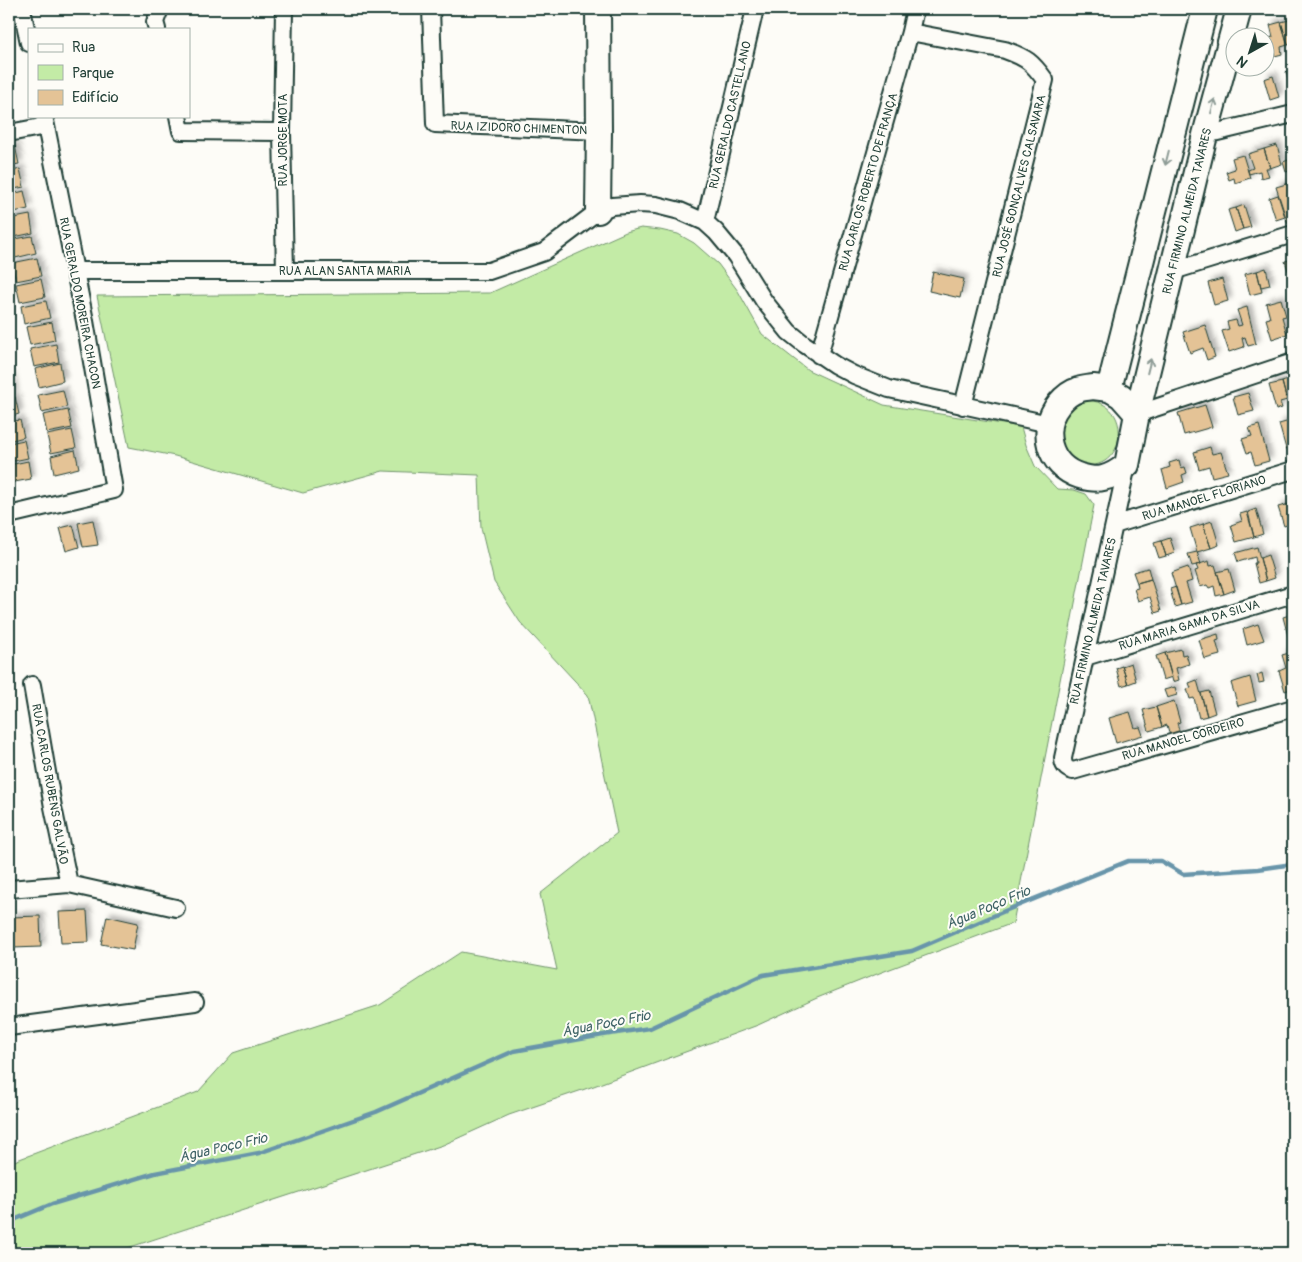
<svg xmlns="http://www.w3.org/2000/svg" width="1302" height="1262" viewBox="0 0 1302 1262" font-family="Pangolin,sans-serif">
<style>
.green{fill:#c3eba6;stroke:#71946d}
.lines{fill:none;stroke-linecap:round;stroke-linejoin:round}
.stream{stroke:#6895aa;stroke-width:4.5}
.building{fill:#e4c396;stroke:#1f3d34;filter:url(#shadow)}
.street-casing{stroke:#1f3d34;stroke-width:20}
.secondary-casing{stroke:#1f3d34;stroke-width:28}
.street{stroke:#fdfcf7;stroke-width:16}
.secondary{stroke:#fdfcf7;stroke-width:24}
.oneway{stroke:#8e9c96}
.labels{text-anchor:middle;stroke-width:4;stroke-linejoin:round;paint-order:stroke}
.street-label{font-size:12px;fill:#1f3d34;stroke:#fdfcf7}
.water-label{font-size:14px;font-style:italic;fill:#3e6265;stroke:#fdfcf7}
</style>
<defs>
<filter id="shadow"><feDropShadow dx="4" dy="-4" stdDeviation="2.5" flood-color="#0004"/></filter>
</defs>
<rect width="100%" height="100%" fill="#fdfcf7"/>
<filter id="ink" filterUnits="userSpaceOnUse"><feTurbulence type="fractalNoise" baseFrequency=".02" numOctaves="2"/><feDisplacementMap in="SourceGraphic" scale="10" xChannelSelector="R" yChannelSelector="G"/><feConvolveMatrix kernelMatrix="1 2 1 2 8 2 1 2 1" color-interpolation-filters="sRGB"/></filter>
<g filter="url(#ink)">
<path class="green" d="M641,228L660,230L678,234L694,243L718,264L738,291L762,334L808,370L884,405L1021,427L1026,445L1035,466L1057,489L1074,490L1086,494L1094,505L1013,923L882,972L817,998L758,1025L591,1087L509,1115L443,1145L112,1253H9V1163L198,1092L233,1053L380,1005L461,952L557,970L540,894L617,833L588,695L520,622L494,582L481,528L479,475L383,471L303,493L175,456L129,447L97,296L490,293L626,232Z
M1081,401C1085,401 1089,400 1093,401C1134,408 1124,472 1083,465C1076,464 1069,457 1063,454L1057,422L1070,405Z"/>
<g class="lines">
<path class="stream" d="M9,1222L52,1204L155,1173L259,1153L376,1112L514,1051L603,1035L650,1028L763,975L912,951L1007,910L1128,861H1161L1183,874L1258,869L1293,864"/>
</g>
<path class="building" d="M1289,20L1293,35V44L1288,45L1281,22Z
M1281,22L1288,45L1281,47L1282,54L1275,56L1269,38L1273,37L1270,25Z
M1293,70V93H1292L1286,72Z
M1273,76L1279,97L1270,100L1264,79Z
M1277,145L1282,164L1270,168L1264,149Z
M15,146L19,164L9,166V147Z
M1264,149L1270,168H1266L1269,176L1261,178L1260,171L1249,174L1248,170L1253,168L1248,154Z
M1243,155L1250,178L1235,183L1234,178L1229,180L1226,172L1235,169L1232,158Z
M1291,159L1293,170L1286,172L1283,162Z
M20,169L24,187L9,190V172Z
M1293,182V222L1288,224L1276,187Z
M24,191L28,209L9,213V195Z
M1278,195L1285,217L1276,220L1269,198Z
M1244,205L1251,227L1243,229L1236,208Z
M1236,208L1243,229L1235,232L1228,210Z
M30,215L33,233L9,238V219Z
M32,236L36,253L11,259L9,249V240Z
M37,258L41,276L16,281L12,263Z
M1293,259V283H1292L1285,261Z
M1266,268L1270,285L1261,287L1257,271Z
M1257,271L1262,292L1250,295L1245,274Z
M933,272L964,279L960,298L929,291Z
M41,279L45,297L20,302L16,284Z
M1222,279L1228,301L1214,305L1208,283Z
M1281,299L1286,316L1282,317L1287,334L1272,339L1266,319L1270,318L1266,303Z
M46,301L50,318L24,324L21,306Z
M1247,307L1256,344L1248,346L1245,337L1242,338L1244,347L1229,352L1222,331L1229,329L1227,322L1236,320L1238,326L1242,325L1237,310Z
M52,322L55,340L30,345L26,327Z
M1205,325L1215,357L1207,360L1203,348L1190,353L1183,332Z
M56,344L59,362L34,367L30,349Z
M60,363L63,381L39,387L35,369Z
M9,377H11L14,394L9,396Z
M1293,378V399L1287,401L1282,382Z
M1282,382L1287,400L1280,402L1282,408L1276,410L1269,385Z
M63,390L67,407L42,413L38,395Z
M1248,393L1254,411L1238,415L1233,397Z
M15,397L19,414L9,417V398Z
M1205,405L1212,427L1184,435L1178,413Z
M68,410L72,428L47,433L43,415Z
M20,420L24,437L9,441V422Z
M1293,420V446L1286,449L1279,424Z
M1259,425L1269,461L1255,465L1251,452L1247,453L1242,439L1252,436L1249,428Z
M72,430L76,448L51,453L47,435Z
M24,440L28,458L9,462V443Z
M1210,447L1212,454L1221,452L1228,473L1212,477L1209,466L1199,469L1194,452Z
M75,450L79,468L54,474L51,456Z
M1179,460L1181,468L1185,467L1187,473L1182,475L1184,482L1167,488L1162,470L1170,467L1169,463Z
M28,461L31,479L9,483V465Z
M1289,504L1293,518V523L1284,526L1278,507Z
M1256,509L1263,534L1254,537L1248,512Z
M1247,512L1254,537L1236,542L1231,525L1242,521L1240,514Z
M93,520L98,545L83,547L78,523Z
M1212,521L1219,545L1211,548L1203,524Z
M1203,524L1211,548L1197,552L1190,528Z
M73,525L79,547L66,551L60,528Z
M1170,538L1175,553L1166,556L1161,541Z
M1161,541L1166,556L1159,558L1154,543Z
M1257,547L1266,581L1259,583L1254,563H1256L1255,557L1238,562L1235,553Z
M1197,552L1201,564L1192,566L1188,554Z
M1268,555L1275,578L1266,581L1260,558Z
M1209,561L1210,566L1215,565L1224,594L1216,596L1214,586L1209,588L1207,585L1200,587L1195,571L1198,570L1196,565Z
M1188,567L1192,581L1186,583L1192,602L1181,605L1171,573Z
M1148,568L1151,579L1137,583L1133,572Z
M1229,569L1235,590L1224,594L1217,572Z
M1151,579L1161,611L1155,613L1150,597L1138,601L1134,589L1138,588L1137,583Z
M1176,587L1181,605L1175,607L1170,589Z
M1293,614V634L1288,636L1283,617Z
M1258,624L1264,640L1247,645L1243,629Z
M1218,634L1219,640L1216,641L1220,655L1205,659L1199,640Z
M1181,649L1182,655L1186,654L1189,664L1176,668L1179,680L1173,682L1165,653Z
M1165,653L1172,677L1163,680L1156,656Z
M1289,653L1293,664V688L1285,691L1279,671L1286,668L1282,655Z
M1131,663L1136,681L1128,684L1122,666Z
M1122,666L1128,684L1121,686L1116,668Z
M1262,673L1264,682L1259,683L1257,675Z
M1250,677L1256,701L1238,706L1231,683Z
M1197,680L1207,716L1199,718L1194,698L1190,699L1187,689L1191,688L1189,683Z
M1175,687L1177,695L1167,698L1164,690Z
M1209,691L1215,713L1207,716L1201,693Z
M1174,701L1180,722L1177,723L1180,733L1170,736L1167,725L1162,727L1156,707Z
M1156,707L1162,727L1149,731L1143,710Z
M1130,712L1135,728L1140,727L1143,735L1116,743L1109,718Z
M87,911L89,942L61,943L59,912Z
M40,916L41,947L13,948L11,917Z
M107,916L138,923L133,950L101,944Z"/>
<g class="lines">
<g class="street-casing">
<path id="street" d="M22,9L29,43
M284,9L282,132L285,271
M431,9L435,124L599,131
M157,29L155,22L160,9
M910,32L1005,50C1027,58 1032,62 1045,80L963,406
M178,116L181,131L282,132
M9,133L46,126
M1205,135L1293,114
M705,222L755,9
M75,271H489L544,252L598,211L612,206L640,204L656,205L680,211L705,222L716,232L736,256L764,301L789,332L804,344L835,365L854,375L889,389L1049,424
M1173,271L1293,234
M819,355L910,32L915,9
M1137,414L1293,362
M1127,465L1063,758C1063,766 1066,769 1073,771L1293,708
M9,515L114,490L85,321L44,116
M1114,525L1293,470
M1085,657L1293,594
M32,685L53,807L69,884
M9,889L69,884L176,908
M9,1027L195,1002"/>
</g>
<g class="secondary-casing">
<path id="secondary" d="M598,9L599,131L598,211
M1093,387L1109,389L1121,396L1137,414L1127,465C1119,471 1113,476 1103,478C1096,480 1087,478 1080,476C1048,466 1039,429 1059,404C1064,398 1071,392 1078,390C1082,388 1088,388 1093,387Z
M1109,389L1205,9
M1137,414L1205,135L1239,9"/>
</g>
<use href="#street" class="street"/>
<use href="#secondary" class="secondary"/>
</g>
<defs><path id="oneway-shaft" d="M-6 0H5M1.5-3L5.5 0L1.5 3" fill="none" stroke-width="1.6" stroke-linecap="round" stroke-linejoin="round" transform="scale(1.25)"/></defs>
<g class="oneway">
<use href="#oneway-shaft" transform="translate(1213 106) rotate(-75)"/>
<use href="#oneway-shaft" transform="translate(1167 158) rotate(104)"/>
<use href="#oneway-shaft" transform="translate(1149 366) rotate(-76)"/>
</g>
</g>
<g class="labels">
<g class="street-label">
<text transform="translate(730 115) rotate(-77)" y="4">RUA GERALDO CASTELLANO</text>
<text transform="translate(519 128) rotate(2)" y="4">RUA IZIDORO CHIMENTON</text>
<text transform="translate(283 140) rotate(-90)" y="4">RUA JORGE MOTA</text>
<text transform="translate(868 182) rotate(-74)" y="4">RUA CARLOS ROBERTO DE FRANÇA</text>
<text transform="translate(1019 186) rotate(-76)" y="4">RUA JOSÉ GONÇALVES CALSAVARA</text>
<text transform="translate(1187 211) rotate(-76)" y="4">RUA FIRMINO ALMEIDA TAVARES</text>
<text x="345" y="275">RUA ALAN SANTA MARIA</text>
<text transform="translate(80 303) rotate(79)" y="4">RUA GERALDO MOREIRA CHACON</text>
<text transform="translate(1204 498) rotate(-17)" y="4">RUA MANOEL FLORIANO</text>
<text transform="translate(1093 621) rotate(-77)" y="4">RUA FIRMINO ALMEIDA TAVARES</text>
<text transform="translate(1189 625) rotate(-17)" y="4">RUA MARIA GAMA DA SILVA</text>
<text transform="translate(1183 739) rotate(-16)" y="4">RUA MANOEL CORDEIRO</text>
<text transform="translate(50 784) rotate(80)" y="4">RUA CARLOS RUBENS GALVÃO</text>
</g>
<g class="water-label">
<text transform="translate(988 907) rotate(-23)" y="5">Água Poço Frio</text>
<text transform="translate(606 1023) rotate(-11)" y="5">Água Poço Frio</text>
<text transform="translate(223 1147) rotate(-13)" y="5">Água Poço Frio</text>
</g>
</g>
<rect width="1302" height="1262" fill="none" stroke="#fdfcf7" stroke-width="30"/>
<rect x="15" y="15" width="1272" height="1232" fill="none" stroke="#1f3d34" stroke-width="2" filter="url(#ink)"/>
<rect x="28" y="28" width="162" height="90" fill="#fdfcf7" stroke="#a4b0a9"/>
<rect x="38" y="44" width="25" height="8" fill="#fdfcf7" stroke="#a4b0a9"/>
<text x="72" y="52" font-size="15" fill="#1f3d34">Rua</text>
<rect x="38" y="65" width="25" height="15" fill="#c3eba6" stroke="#a4b0a9"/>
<text x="72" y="78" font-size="15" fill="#1f3d34">Parque</text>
<rect x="38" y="90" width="25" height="15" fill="#e4c396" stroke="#a4b0a9"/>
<text x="72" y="102" font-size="15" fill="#1f3d34">Edifício</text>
<g transform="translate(1250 52) rotate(219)"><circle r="24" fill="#fdfcf7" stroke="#a4b0a9"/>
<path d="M0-4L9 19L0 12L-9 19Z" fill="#1f3d34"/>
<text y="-8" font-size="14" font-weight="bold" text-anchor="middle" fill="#1f3d34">N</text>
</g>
</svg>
